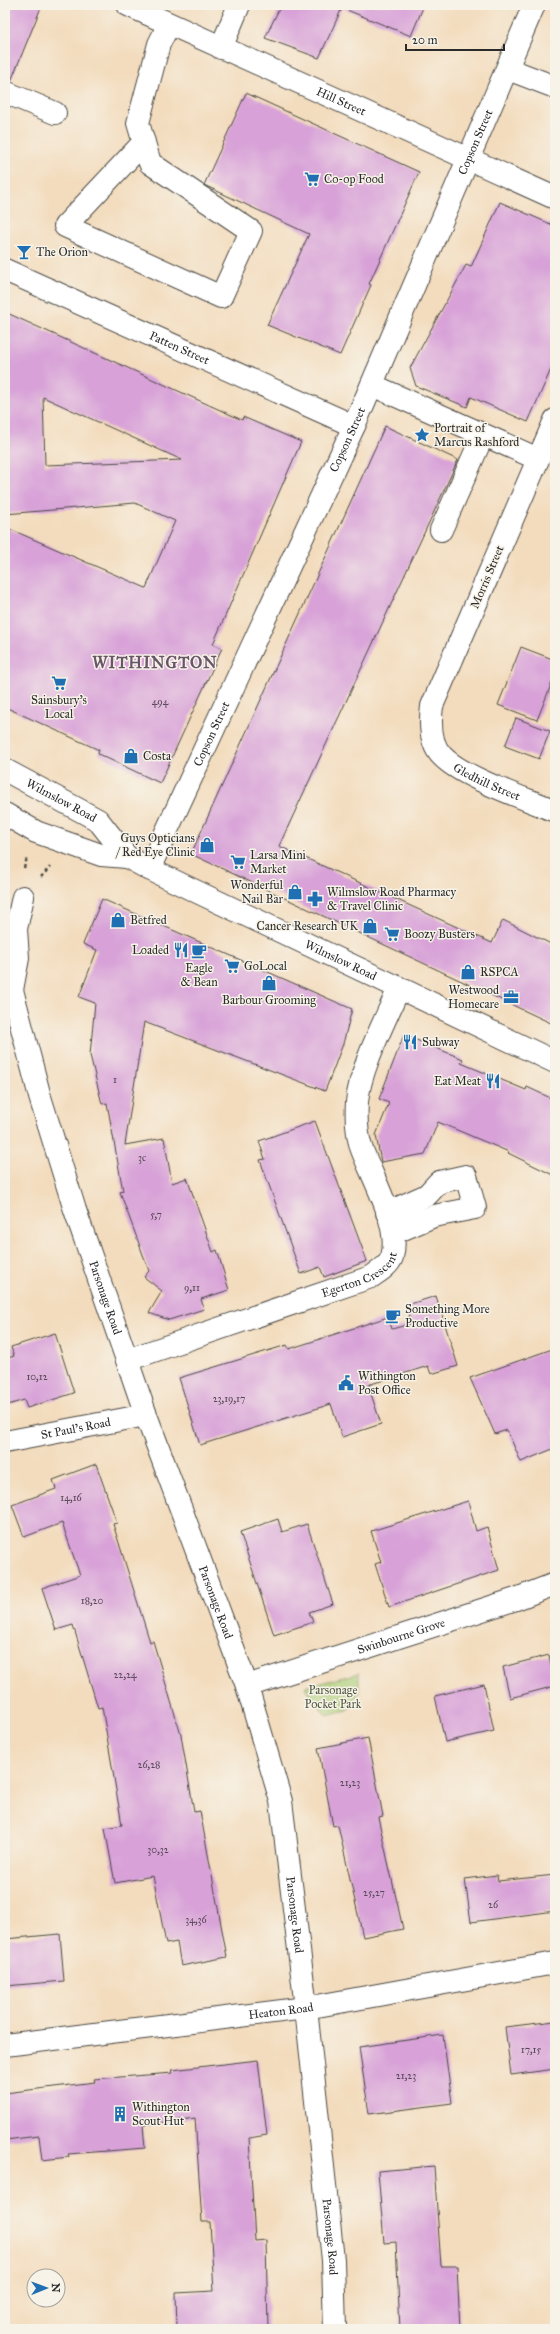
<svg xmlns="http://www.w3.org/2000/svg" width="560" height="2334" viewBox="0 0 560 2334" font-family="'IM FELL Great Primer',serif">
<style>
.green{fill:#abcc74;stroke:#6b7c50}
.building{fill:#d8a2d8;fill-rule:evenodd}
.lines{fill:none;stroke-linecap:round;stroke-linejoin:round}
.minor-casing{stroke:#494641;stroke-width:24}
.major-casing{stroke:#494641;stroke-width:24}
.path{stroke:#494641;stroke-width:2.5;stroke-dasharray:3 3;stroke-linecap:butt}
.minor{stroke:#fff;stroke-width:22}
.major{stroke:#fff;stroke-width:22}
.labels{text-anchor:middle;stroke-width:3;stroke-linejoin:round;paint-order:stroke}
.number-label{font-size:10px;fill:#564956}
.street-label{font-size:12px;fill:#2b2b2b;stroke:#f7f3e8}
.poi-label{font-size:12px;fill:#2b2b2b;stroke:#f7f3e8;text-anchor:start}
.park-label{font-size:12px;fill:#4b533d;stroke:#f7f3e8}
.district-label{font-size:16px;font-weight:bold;letter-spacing:1px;fill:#685568;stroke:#f7f3e8}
</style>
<rect width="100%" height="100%" fill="#f7f3e8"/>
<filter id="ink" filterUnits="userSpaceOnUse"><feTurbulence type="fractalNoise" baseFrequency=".025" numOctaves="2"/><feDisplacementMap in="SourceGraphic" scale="8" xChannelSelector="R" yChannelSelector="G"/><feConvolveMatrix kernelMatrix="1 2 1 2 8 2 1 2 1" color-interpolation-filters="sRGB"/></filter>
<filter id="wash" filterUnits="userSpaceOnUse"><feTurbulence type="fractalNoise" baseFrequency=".012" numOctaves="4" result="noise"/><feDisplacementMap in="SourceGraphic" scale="16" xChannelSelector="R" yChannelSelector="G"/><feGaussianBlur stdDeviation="0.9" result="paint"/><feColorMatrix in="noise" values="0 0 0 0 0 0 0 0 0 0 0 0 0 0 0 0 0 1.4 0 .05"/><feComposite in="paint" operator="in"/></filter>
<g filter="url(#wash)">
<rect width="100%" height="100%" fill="#f3dcbd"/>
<path class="green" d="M359,1673V1693L348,1710L326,1715L315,1703L305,1687Z"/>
<g id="blocks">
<path class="building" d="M5,5H42L11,81L5,80Z
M281,5H424L411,36L342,8L319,58L265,38Z
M246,93L419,172L369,284L371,285L340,355L267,325L309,234L204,185Z
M500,202L555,226V360L528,422L471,397L467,407L416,386L410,368L466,265L471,267Z
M5,312L242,420L243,417L301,442L213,644L222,648L160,783L98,754L99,750L5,707V527L146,588L175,521L135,503L5,514ZM43,397L182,460L45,465Z
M385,426L458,460L279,846L492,943L503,920L555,946V1025L191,854Z
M521,647L555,660V675L537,720L498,705Z
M516,718L550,731L539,759L505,746Z
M102,899L352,1009L343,1044L325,1091L144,1022L125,1145L164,1138L172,1183L187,1178L213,1252L217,1250L229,1290L201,1299L204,1309L169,1320L149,1313L162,1291L144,1277L149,1271L120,1192L123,1191L107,1103L102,1104L90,1055L95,1003L79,997L97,950L83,944Z
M404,1035L463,1059L461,1063L526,1090L527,1087L555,1100V1176L508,1153L509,1152L438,1122L425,1154L381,1162L376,1135L389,1103L379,1099Z
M315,1121L367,1261L324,1277L320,1267L301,1274L260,1160L265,1159L259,1141Z
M436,1296L458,1366L431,1374L428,1366L368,1385L381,1424L342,1437L331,1404L200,1445L179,1378L287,1345L289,1349L388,1317L392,1329L410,1324L407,1305Z
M55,1333L74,1393L27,1408L24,1400L5,1406V1359L14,1356L11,1347Z
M555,1348V1448L521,1462L507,1430L495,1434L470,1378Z
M96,1464L117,1523L113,1524L150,1642L153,1641L181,1735L194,1812L200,1811L227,1957L181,1966L177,1942L166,1944L153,1876L115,1883L105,1828L122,1825L102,1707L98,1708L73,1625L56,1630L42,1588L80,1575L62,1523L24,1537L12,1505L56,1489L53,1480Z
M468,1501L476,1531L487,1527L499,1570L389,1607L375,1564L381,1562L371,1531Z
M278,1519L282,1532L307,1524L333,1604L309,1612L313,1622L274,1635L240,1532Z
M549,1655L555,1686L510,1698L503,1667Z
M484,1684L494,1731L445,1742L435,1696Z
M368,1738L383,1816L378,1817L403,1929L363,1937L338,1825L333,1826L318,1748Z
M497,1875L498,1881L555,1875V1911L471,1922L465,1879Z
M60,1934L64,1981L5,1986V1939Z
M555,2021V2069L511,2075L505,2027Z
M443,2035L452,2103L369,2114L359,2047Z
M258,2060L267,2135L249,2138L255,2241L266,2240L268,2329H177L176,2293L214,2291L210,2222H202L195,2118L143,2125L145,2148L68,2154L69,2157L42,2160L39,2136L5,2140V2093L95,2082L94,2079L173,2073L172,2070Z
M434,2166L441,2266H457L460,2329H400L396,2242L384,2243L378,2171Z"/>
</g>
</g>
<g filter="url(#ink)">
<use href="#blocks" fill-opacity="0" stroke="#494641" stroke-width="1"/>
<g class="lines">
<g class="minor-casing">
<g id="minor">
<path id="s1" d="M128,5L555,198"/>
<path d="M221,48L239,5"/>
<path d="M508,69L555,87"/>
<path d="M5,92L55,113"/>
<path d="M144,142L65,226L221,297L251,231L150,163L138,123L159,44L169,24"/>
<path id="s2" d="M5,270L354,426"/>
<path d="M372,385L538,459"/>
<path id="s3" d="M555,420L432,706C430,722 430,744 442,756C463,778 525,798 555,811"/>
<path d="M441,530L483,435"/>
<path id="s4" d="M149,869L354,426L534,5"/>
<path id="s5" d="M23,897L16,929L18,958L12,990L40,1097L75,1210L146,1415L247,1686L281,1801L306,2008L333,2260L335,2329"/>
<path d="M387,1213L427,1195L439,1182L466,1176L475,1208L434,1216L394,1233"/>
<path id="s6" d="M127,1360L371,1277C378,1272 389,1266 392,1257C401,1225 372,1178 361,1147C357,1134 356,1117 357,1102C360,1068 385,1021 399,988"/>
<path id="s7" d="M5,1442L146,1415"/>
<path id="s8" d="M247,1686L516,1599L555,1584"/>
<path id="s9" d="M5,2045L306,2008L555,1963"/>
</g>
</g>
<g class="major-casing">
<g id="major">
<path id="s10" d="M5,770L98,820L127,857L149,869L555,1062"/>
<path d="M5,814L36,832L101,855L127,857"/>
</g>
</g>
<path class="path" d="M24,868L27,858
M41,877L50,867"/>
<use href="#minor" class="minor"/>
<use href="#major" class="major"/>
</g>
</g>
<defs>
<g id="supermarket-bare" transform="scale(1.2)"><path d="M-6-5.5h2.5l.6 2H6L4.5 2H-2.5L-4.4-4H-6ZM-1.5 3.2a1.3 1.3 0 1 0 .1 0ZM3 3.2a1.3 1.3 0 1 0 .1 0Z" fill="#1f6fb2" stroke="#f7f3e8" stroke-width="2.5" paint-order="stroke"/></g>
<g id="bar-bare" transform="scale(1.2)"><path d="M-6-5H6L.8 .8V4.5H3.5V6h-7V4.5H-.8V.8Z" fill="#1f6fb2" stroke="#f7f3e8" stroke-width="2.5" paint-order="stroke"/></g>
<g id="sight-bare" transform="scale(1.2)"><path d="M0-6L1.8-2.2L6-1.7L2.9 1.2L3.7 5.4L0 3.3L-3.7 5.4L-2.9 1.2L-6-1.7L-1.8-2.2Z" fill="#1f6fb2" stroke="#f7f3e8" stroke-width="2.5" paint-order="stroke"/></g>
<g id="shop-bare" transform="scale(1.2)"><path d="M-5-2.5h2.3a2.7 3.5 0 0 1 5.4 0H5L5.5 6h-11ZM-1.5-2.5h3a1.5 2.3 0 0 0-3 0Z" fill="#1f6fb2" stroke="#f7f3e8" stroke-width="2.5" paint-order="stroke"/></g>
<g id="pharmacy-bare" transform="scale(1.2)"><path d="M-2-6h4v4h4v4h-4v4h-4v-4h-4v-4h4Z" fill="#1f6fb2" stroke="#f7f3e8" stroke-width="2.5" paint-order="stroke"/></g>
<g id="restaurant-bare" transform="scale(1.2)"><path d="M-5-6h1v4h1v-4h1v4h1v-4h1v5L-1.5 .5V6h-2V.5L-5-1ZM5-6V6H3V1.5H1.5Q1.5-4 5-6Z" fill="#1f6fb2" stroke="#f7f3e8" stroke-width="2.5" paint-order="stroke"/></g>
<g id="cafe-bare" transform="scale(1.2)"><path d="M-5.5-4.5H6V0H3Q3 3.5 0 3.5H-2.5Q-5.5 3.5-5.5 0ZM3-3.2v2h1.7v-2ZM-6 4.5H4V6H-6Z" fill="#1f6fb2" stroke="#f7f3e8" stroke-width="2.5" paint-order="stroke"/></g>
<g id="office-bare" transform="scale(1.2)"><path d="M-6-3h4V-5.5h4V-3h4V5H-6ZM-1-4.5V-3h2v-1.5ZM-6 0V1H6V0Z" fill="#1f6fb2" stroke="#f7f3e8" stroke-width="2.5" paint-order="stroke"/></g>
<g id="civic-bare" transform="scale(1.2)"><path d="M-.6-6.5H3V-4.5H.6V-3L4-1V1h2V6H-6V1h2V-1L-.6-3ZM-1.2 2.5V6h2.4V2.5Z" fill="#1f6fb2" stroke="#f7f3e8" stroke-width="2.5" paint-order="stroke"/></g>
<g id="building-bare" transform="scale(1.2)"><path d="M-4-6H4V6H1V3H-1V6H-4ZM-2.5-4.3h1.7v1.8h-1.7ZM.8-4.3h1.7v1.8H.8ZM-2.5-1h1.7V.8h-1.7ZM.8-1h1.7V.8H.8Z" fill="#1f6fb2" stroke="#f7f3e8" stroke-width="2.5" paint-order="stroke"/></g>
</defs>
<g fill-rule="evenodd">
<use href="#supermarket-bare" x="312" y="179"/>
<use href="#bar-bare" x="24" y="252"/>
<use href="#sight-bare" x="422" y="435"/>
<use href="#supermarket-bare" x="59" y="683"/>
<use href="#shop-bare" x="131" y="756"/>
<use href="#shop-bare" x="207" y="845"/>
<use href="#supermarket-bare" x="238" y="862"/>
<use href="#shop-bare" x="295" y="892"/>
<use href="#pharmacy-bare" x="315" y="899"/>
<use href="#shop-bare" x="118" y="920"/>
<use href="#shop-bare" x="370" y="926"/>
<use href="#supermarket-bare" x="392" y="934"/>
<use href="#restaurant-bare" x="181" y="950"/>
<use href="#cafe-bare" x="199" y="951"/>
<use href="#supermarket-bare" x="232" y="966"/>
<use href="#shop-bare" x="468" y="972"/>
<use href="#shop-bare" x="269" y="983"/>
<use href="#office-bare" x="511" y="997"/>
<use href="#restaurant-bare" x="410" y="1042"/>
<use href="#restaurant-bare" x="493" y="1081"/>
<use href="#cafe-bare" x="393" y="1316"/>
<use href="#civic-bare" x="346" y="1383"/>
<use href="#building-bare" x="120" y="2114"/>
</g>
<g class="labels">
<g class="number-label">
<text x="160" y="705">494</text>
<text x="115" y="1083">1</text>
<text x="142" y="1161">3c</text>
<text x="156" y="1218">5,7</text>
<text x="192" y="1291">9,11</text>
<text x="37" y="1380">10,12</text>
<text x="229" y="1402">23,19,17</text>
<text x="71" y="1501">14,16</text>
<text x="92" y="1604">18,20</text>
<text x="125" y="1678">22,24</text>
<text x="149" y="1768">26,28</text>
<text x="350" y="1786">21,23</text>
<text x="158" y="1853">30,32</text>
<text x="374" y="1896">25,27</text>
<text x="493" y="1908">26</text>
<text x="196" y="1923">34,36</text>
<text x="531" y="2053">17,15</text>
<text x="406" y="2079">21,23</text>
</g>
<g class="street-label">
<text dy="4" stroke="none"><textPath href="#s1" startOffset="234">Hill Street</textPath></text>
<text dy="4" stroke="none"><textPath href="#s4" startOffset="797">Copson Street</textPath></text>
<text dy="4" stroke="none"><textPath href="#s2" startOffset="191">Patten Street</textPath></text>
<text dy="4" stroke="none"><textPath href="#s4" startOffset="473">Copson Street</textPath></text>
<text transform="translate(487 577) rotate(-67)" y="4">Morris Street</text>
<text dy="4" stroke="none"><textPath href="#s4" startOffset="149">Copson Street</textPath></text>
<text dy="4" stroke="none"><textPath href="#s3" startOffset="416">Gledhill Street</textPath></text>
<text dy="4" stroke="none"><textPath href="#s10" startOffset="64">Wilmslow Road</textPath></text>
<text dy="4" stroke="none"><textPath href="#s10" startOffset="390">Wilmslow Road</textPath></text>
<text dy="4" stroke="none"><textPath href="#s6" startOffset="249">Egerton Crescent</textPath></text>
<text dy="4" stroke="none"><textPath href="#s5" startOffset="416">Parsonage Road</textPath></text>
<text dy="4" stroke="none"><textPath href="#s7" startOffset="72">St Paul's Road</textPath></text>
<text dy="4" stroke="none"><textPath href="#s5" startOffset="740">Parsonage Road</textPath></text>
<text dy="4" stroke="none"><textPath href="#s8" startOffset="162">Swinbourne Grove</textPath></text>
<text dy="4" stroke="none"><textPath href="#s5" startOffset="1064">Parsonage Road</textPath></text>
<text dy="4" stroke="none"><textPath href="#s9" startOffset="278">Heaton Road</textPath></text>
<text dy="4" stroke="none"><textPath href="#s5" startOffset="1388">Parsonage Road</textPath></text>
</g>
<g class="poi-label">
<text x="324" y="183">Co-op Food</text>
<text x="36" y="256">The Orion</text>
<text x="434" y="432">Portrait of<tspan x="434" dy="14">Marcus Rashford</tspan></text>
<text x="59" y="704" text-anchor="middle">Sainsbury's<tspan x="59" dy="14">Local</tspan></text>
<text x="143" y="760">Costa</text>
<text x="195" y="842" text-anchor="end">Guys Opticians<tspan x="195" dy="14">/ Red Eye Clinic</tspan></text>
<text x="250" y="859">Larsa Mini<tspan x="250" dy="14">Market</tspan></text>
<text x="283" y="889" text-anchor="end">Wonderful<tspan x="283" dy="14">Nail Bar</tspan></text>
<text x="327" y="896">Wilmslow Road Pharmacy<tspan x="327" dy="14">&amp; Travel Clinic</tspan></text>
<text x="130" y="924">Betfred</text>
<text x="358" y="930" text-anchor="end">Cancer Research UK</text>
<text x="404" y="938">Boozy Busters</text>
<text x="169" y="954" text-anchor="end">Loaded</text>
<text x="244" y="970">GoLocal</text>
<text x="199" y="972" text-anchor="middle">Eagle<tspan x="199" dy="14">&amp; Bean</tspan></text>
<text x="480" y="976">RSPCA</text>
<text x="499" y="994" text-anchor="end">Westwood<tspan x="499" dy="14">Homecare</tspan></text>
<text x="269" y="1004" text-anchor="middle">Barbour Grooming</text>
<text x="422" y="1046">Subway</text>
<text x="481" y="1085" text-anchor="end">Eat Meat</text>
<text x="405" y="1313">Something More<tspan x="405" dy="14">Productive</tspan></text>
<text x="358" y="1380">Withington<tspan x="358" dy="14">Post Office</tspan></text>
<text x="132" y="2111">Withington<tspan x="132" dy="14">Scout Hut</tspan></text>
</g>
<g class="park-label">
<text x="333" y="1694">Parsonage<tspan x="333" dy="14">Pocket Park</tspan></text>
</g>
<g class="district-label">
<text x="155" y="668">WITHINGTON</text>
</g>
</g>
<rect width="560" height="2334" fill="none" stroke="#f7f3e8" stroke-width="20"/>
<g transform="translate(46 2288) rotate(89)"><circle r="19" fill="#f7f3e8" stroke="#a5a39c"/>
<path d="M0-3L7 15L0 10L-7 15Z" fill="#1f6fb2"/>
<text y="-6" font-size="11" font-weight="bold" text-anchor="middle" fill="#2b2b2b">N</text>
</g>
<path d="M406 44v6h98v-6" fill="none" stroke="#2b2b2b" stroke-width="2"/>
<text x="412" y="44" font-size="12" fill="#2b2b2b" stroke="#f7f3e8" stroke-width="3" paint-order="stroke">20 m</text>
</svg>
